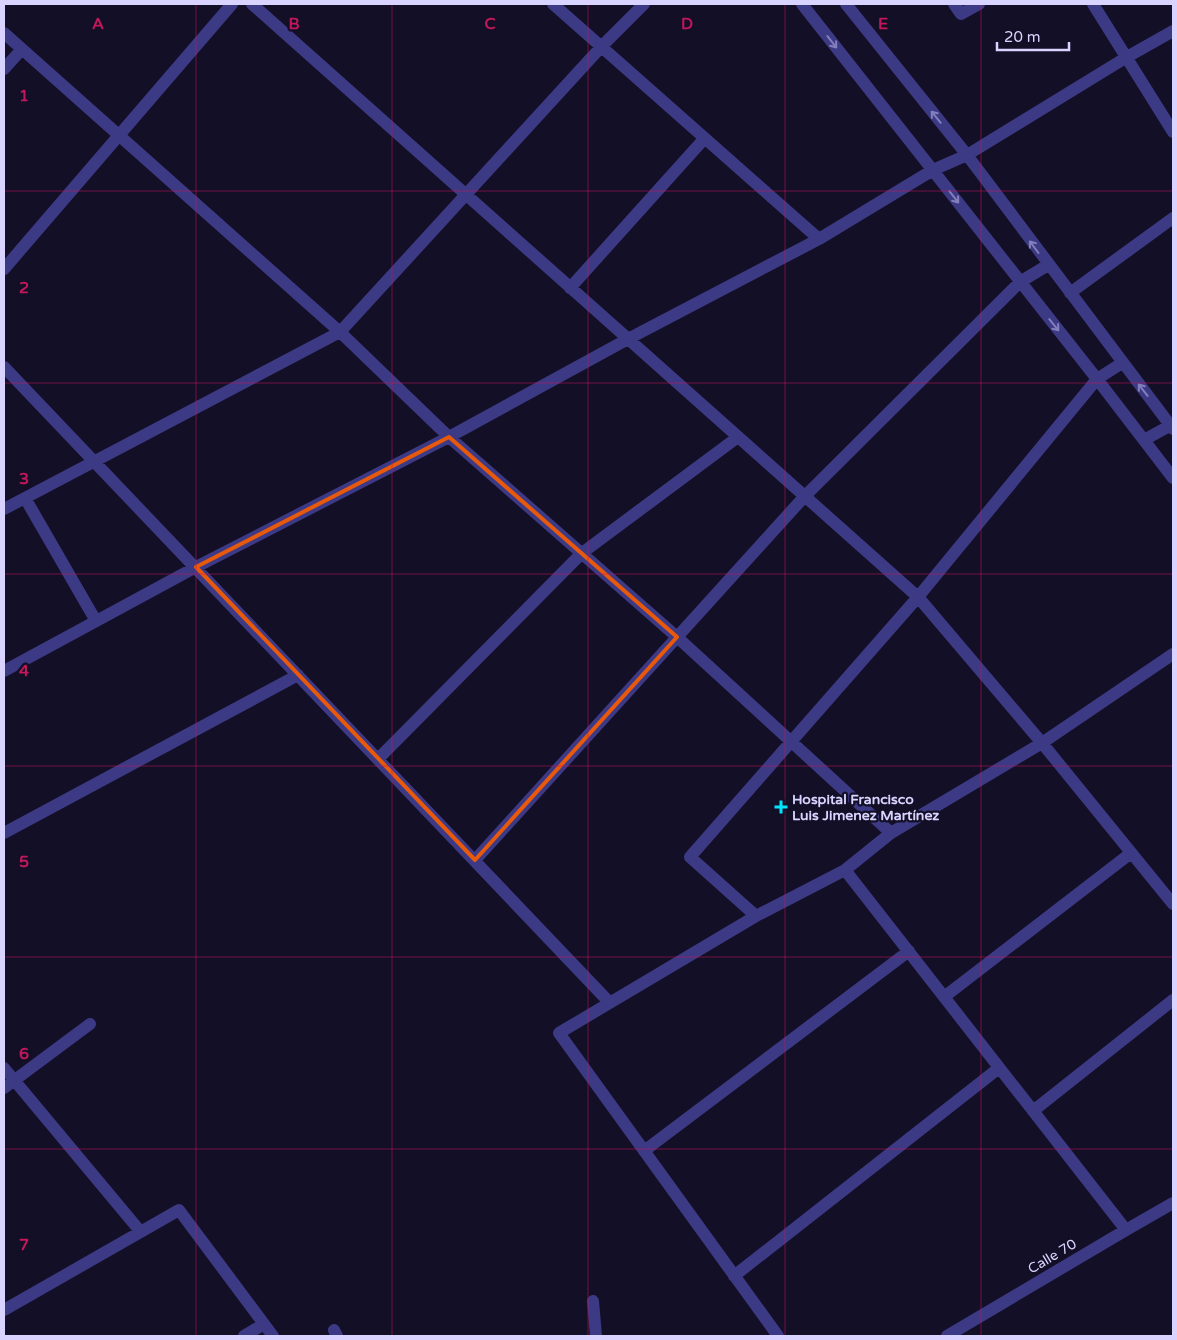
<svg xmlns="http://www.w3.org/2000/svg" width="1177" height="1340" viewBox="0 0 1177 1340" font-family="'Varela Round',sans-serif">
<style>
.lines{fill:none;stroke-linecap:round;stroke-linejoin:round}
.minor{stroke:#3d3a85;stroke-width:12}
.oneway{stroke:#837fbc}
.marked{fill:none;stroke:#e8590c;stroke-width:4;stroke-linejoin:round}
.grid{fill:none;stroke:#c2185b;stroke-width:1;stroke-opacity:0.55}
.poi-dot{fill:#00e5ff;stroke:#130f26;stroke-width:2}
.labels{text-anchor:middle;stroke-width:4.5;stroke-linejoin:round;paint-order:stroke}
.poi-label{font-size:14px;font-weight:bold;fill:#d9d4ff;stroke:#130f26;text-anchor:start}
.street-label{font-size:14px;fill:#d9d4ff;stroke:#130f26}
.grid-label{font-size:16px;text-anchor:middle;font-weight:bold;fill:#c2185b;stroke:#130f26;stroke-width:4.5;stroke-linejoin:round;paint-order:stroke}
</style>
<rect width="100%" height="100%" fill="#130f26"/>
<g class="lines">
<path class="minor" d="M252,4L918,597L1042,743L1173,904
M553,4L819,239
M802,4L1097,379L1173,478
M846,4L967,155L1173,429
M954,4L961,14L979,4
M1093,4L1173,132
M4,33L340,332L449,437L677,637L891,833
M4,69L22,49
M4,269L232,4
M570,288L704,139
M1070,293L1173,218
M4,367L610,1003
M1144,440L1173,424
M25,498L96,621
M4,509L340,332L602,46L644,4
M4,671L196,567L449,437L628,339L819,239L933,170L967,155L1127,57L1173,31
M378,759L582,553L738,437
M4,833L298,675
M475,860L804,497L1020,282L1048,265
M845,870L1126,1230
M756,916L690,857L918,597L1097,379L1122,363
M944,997L1131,853
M4,1068L140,1231
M4,1088L90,1024
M1033,1111L1173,1000
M644,1151L909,951
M734,1276L999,1068
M593,1301L596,1336
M4,1310L179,1210L273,1336
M334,1330L337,1336
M244,1336L264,1324
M778,1336L559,1033L756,916L845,870L891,833L1042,743L1173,654
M947,1336L1126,1230L1173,1203"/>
</g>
<defs><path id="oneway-shaft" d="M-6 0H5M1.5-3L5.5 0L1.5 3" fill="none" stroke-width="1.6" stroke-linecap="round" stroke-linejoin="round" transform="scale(1.25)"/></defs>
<g class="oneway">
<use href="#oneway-shaft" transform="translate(832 42) rotate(52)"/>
<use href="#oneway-shaft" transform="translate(936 117) rotate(-129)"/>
<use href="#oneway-shaft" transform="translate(954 197) rotate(52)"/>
<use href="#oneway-shaft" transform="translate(1034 247) rotate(-127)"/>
<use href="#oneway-shaft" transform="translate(1054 325) rotate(51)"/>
<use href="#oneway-shaft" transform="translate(1143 390) rotate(-128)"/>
</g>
<path class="marked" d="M449,437L677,637L475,860L196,567Z"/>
<path class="grid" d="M196,4V1336M392,4V1336M588,4V1336M785,4V1336M981,4V1336M4,191H1173M4,383H1173M4,574H1173M4,766H1173M4,957H1173M4,1149H1173"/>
<path class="poi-dot" d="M778.5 799.5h5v5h5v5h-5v5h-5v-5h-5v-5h5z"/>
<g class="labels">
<g class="poi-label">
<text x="792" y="804">Hospital Francisco<tspan x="792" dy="16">Luis Jimenez Martínez</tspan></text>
</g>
<g class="street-label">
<text transform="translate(1052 1256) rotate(-31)" y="5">Calle 70</text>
</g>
</g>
<g class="grid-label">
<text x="98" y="29">A</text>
<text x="294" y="29">B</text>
<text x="490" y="29">C</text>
<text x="687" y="29">D</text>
<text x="883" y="29">E</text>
<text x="24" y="101">1</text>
<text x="24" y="293">2</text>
<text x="24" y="484">3</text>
<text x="24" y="676">4</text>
<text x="24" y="867">5</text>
<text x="24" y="1059">6</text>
<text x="24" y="1250">7</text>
</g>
<rect width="1177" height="1340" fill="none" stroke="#d9d4ff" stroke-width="10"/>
<path d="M997 42v8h72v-8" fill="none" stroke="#d9d4ff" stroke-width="2.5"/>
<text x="1004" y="42" font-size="15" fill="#d9d4ff" stroke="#130f26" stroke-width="4" paint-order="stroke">20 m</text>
</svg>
